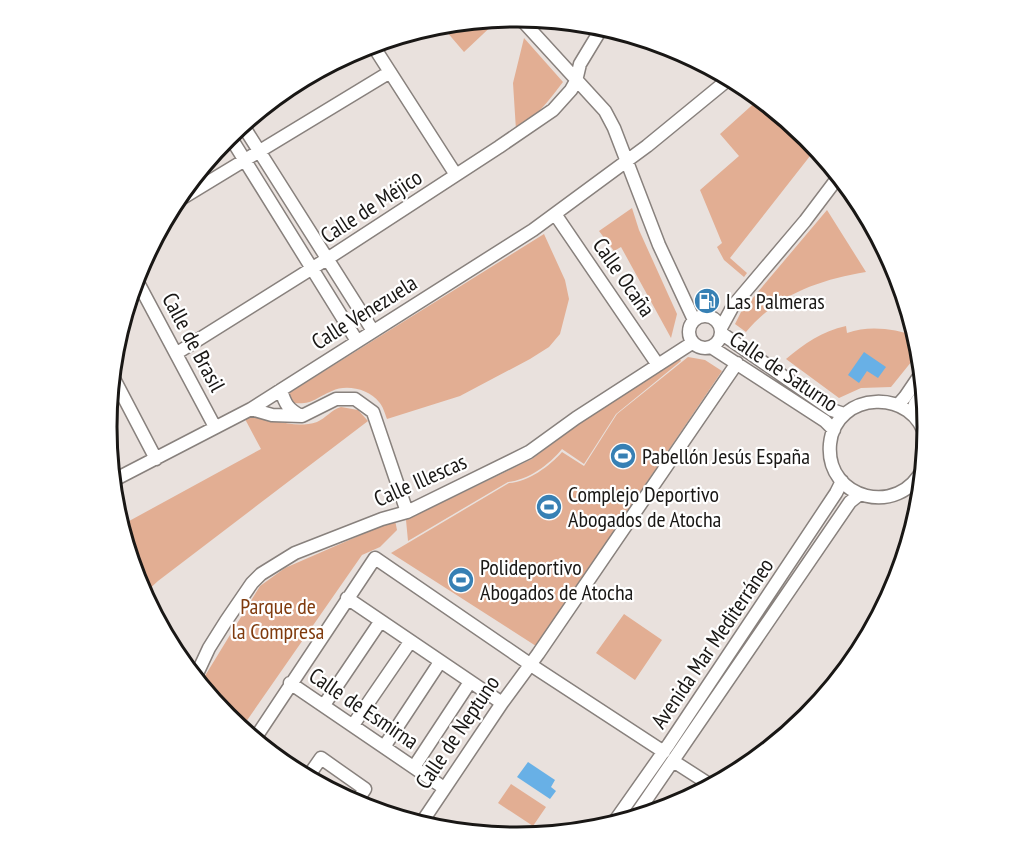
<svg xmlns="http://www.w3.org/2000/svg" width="1034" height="854" viewBox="0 0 1034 854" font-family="'PT Sans Narrow',sans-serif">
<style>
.green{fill:#e2ae93}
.water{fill:#68b0e6}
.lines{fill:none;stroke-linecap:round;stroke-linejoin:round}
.minor-casing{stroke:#88817d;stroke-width:15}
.minor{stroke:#fff;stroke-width:12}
.labels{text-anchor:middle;stroke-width:4.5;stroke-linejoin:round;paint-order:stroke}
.street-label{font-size:22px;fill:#191715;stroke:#fff}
.poi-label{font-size:22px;fill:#191715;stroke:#fff;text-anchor:start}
.park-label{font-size:22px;fill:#7f3a0d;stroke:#fff}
.rim{fill:none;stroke:#191715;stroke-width:3}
</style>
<rect width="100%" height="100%" fill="#e9e1dd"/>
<path class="green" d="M500,18L464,52L440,24Z
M524,38L563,82C549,100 536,118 516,130L513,83Z
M760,98L807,137L815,147L810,156L730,258L747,273L744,277L724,260L717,247L722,243L700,190L739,156L720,134Z
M632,208L639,230L677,314L671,338L621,247L614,251L599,231Z
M827,210L866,272C819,280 778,294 746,332L735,324L741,312Z
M544,234L565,280L569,299L560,334L549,347L530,359L460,396L387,419C385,414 383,406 379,402C369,389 346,384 332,391C315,398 313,405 293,403L289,393Z
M846,326L847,333C870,325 894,329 916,336L920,351L891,387L861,388L839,398L786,359C804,344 822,331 846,326Z
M679,357L681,361L616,414L584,464L562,449C549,465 528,480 508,482L408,541L406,520L532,459L585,419Z
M688,357L705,360L722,371L536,646L391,553L509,483C528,482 550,466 562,452L584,466L617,414Z
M341,407L358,410L368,421L158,581L147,591L145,597L138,584L120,526L261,449L245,419L250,414C272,420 295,429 317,422C326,418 331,410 341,407Z
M395,520L397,530L380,547L362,555L241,729L226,717L200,684L260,586L285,568Z
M624,614L662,640L635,680L596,653Z
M511,784L546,807L533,826L498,803Z"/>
<path class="water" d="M864,352L886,367L878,378L867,371L859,383L848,375Z
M528,762L555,780L551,787L556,791L550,799L517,777Z"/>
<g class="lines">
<g class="minor-casing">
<path id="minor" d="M519,17L605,111L614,128L659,245L694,320
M372,44L456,175
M242,124L373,331
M229,135L357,341
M174,203L390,72
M555,214L658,365
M135,277L215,427
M689 332a16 16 0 1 1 32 0a16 16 0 1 1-32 0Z
M721,328L733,306L805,221L839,176
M721,333L832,410L844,414
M711,347L825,421L834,430
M177,353L327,259L499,147L553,110L571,90L576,81L580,64L603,26
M112,375L156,459
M281,390C285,404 288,409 301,416
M898,405L905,397L922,372
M251,409L272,415L302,416L336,399H355L373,412L407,512
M912,413L915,404L924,391
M923,468C900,518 825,500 830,444C835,390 916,387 926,440
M112,481L251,409L533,230L647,146L730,78
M347,598L502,703
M195,678L209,648L226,621L252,583L261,574L295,553L382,519L407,512L529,452L576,418L692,343
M290,683L444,788
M324,705L380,622
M353,725L410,642
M254,740L375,558L537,669L664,752
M384,747L440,662
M673,761L712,786
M414,767L470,682
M307,778L321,758L365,789L355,804
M633,819L850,502L860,494
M420,825L502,703L538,654L737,363
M612,825L669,744L836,493L842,481"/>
</g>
<use href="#minor" class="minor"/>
</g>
<defs>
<g id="fuel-disc" transform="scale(1.35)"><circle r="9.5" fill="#3780b4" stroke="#fff"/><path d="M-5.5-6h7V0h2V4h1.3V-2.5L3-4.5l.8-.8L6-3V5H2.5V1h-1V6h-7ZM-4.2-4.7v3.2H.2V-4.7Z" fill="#fff"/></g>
<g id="stadium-disc" transform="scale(1.35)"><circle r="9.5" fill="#3780b4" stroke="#fff"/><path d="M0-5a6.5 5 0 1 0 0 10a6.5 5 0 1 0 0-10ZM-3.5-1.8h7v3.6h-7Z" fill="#fff"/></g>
</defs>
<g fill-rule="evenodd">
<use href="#fuel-disc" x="707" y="301"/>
<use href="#stadium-disc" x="623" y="456"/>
<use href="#stadium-disc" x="549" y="507"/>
<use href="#stadium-disc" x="461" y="580"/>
</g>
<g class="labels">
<g class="street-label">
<text transform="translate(371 206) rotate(-33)" y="8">Calle de Méjico</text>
<text transform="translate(624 277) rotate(55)" y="8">Calle Ocaña</text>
<text transform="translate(364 312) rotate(-32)" y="8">Calle Venezuela</text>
<text transform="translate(194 342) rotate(62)" y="8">Calle de Brasil</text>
<text transform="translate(784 371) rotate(34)" y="8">Calle de Saturno</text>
<text transform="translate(420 480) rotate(-24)" y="8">Calle Illescas</text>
<text transform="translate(712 643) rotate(-56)" y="8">Avenida Mar Mediterráneo</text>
<text transform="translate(364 708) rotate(34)" y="8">Calle de Esmirna</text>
<text transform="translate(457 732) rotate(-56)" y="8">Calle de Neptuno</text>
</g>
<g class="poi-label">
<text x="726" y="309">Las Palmeras</text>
<text x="642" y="464">Pabellón Jesús España</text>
<text x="568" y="502">Complejo Deportivo<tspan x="568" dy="25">Abogados de Atocha</tspan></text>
<text x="480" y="575">Polideportivo<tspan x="480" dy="25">Abogados de Atocha</tspan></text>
</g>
<g class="park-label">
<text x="278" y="614">Parque de<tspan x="278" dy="25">la Compresa</tspan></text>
</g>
</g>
<path d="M0 0H1034V854H0ZM117 427a400 400 0 1 1 800 0a400 400 0 1 1-800 0Z" fill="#fff" fill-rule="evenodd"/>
<path class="rim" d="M117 427a400 400 0 1 1 800 0a400 400 0 1 1-800 0Z"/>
</svg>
